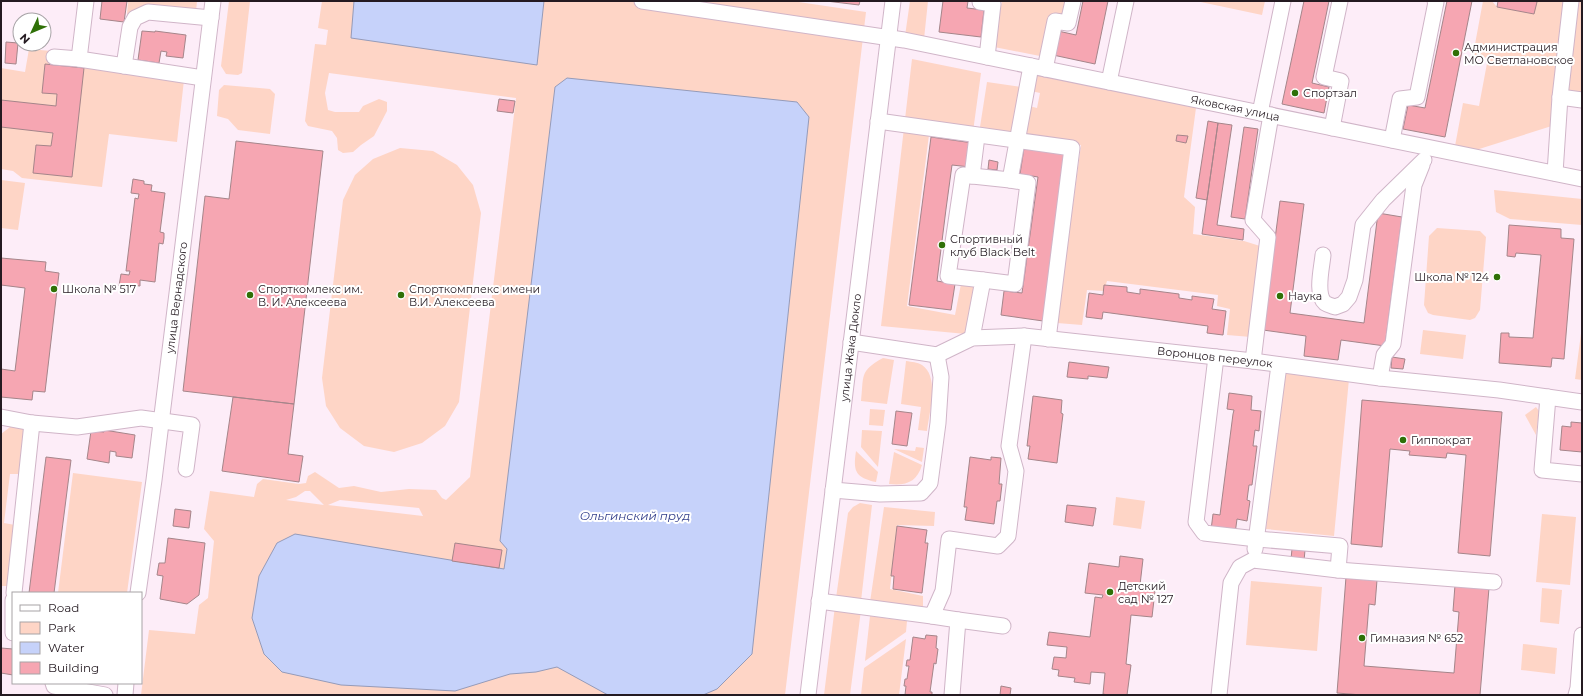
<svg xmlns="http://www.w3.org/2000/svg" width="1583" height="696" viewBox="0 0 1583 696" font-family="Montserrat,sans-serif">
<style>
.green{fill:#fed5c6;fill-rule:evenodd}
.water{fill:#c6d2fa;stroke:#959bb9}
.building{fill:#f6a6b2;stroke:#a5858a}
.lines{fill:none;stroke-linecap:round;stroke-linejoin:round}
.minor-casing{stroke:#d0b5c8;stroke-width:17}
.minor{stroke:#fff;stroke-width:15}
.poi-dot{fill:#2f7007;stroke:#fff;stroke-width:1.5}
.labels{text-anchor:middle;stroke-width:4;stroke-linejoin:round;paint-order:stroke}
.poi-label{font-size:11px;fill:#241a21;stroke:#fff;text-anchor:start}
.street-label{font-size:11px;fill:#241a21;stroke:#fff}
.water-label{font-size:12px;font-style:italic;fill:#313d89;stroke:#fff}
</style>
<rect width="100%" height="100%" fill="#fdedf8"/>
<path class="green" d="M128,1H197L196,12L147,7L127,15Z
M229,1H250L242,73L238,75L226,74L221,66Z
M322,1H792L866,12L785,695H141L149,630L195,634L199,605L208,598L214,541L204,529L210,491L254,497L257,484L263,479L299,484L306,483L308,476L315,472L339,488L354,486L381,492L409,489L436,490L442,498L446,500L470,477L516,98L329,73L325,93L328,110L335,112H359L363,106L379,99L387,102V111L374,136L361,145L353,152L343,153L338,150L337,138L332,131L308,126L305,121L315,44L326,45L328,30L318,28ZM305,491H310L324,505L286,500L296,497ZM340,500L419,508L423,516L328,505Z
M910,1H928L924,39L905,36Z
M1002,1H1066L1062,19L1049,18L1040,56L994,47Z
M1196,1H1265L1262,15Z
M1483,1H1492L1497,7L1534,14L1536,1H1582V100L1560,97L1558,124L1476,150L1455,146L1463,103L1479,106L1488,58L1473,55Z
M29,49L51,51L184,80L177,142L109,134L102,187L22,178L13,171L1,169V68L25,72Z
M912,59L981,73L972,139L929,135L907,306L955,315L961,284L976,287L966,334L881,326Z
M1035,73L1196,108L1184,197L1195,207L1193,234L1244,241L1260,246L1251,337L1227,335L1230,309L1217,306L1218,295L1107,281L1104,291L1087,290L1082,325L1057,323L1081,145L1024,138L1029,106L1037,108L1040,93L1031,91Z
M987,82L1022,87L1015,133L980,127Z
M224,85L270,89L275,94L270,134L238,130L228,119L217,116L219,90Z
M400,148L433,151L457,165L473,185L481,213L459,402L445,426L422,443L394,452L364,446L340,428L326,406L322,378L343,200L355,175L373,159Z
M1,180L25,183L18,230L1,228Z
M1494,190L1582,199V225L1510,219L1496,212Z
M1437,228L1480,231L1486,237L1480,310L1475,318L1470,320L1433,315L1428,313L1424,305L1429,236Z
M1582,326V380L1575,379Z
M1423,330L1466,335L1463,359L1420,354Z
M883,358L894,360L887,404L861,401C864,376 859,371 883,358Z
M906,361C912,362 917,362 922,365C940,377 929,413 927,431L918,430L921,407L901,404Z
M1281,373L1349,379L1334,536L1266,529Z
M1536,407L1539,411L1536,435L1525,415Z
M870,409L885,410L883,426L869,425Z
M14,424L26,427L22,474H10L4,523L15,525L10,586H1V434Z
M862,430L882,431L878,467L861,447Z
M916,447L924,448L922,462L894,449L915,451Z
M856,451L878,472L876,482C855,477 853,471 856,451Z
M894,452L922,465C917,482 906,486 889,484Z
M73,473L142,482L127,593H58Z
M1116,497L1145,501L1141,529L1113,525Z
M860,503L872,505L861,601L836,598L848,513L853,507Z
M884,507L935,512L934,526L897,525L890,589L923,596V609L870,602Z
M1542,514L1576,517L1570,585L1536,582Z
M1251,581L1322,587L1317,651L1246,645Z
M1542,588L1562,590L1559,624L1540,622Z
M835,606L861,610L850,695H824Z
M870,616L907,621L906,632L865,661Z
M906,639L899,695H861L864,668Z
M1523,644L1557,648L1555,674L1521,670Z"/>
<path class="water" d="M354,1H544L537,65L351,38Z
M567,78L797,102L809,117L752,654L717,689L703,695H608L557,667L536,672L510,674L455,691L341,685L282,672L264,654L252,618L259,576L277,543L295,534L504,569L507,549L500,541L555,87Z"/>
<path class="building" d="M102,1H127L124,22L100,19Z
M826,1H860L859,5Z
M943,1H968L967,8L984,10L981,37L939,32Z
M1083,1H1108L1095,64L1053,55L1058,31L1076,35Z
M1304,1H1329L1312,83L1329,87L1324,113L1282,104Z
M1447,1H1472L1445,137L1403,129L1408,105L1425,108Z
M1498,1H1534L1537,2L1534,14L1497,7Z
M142,31L155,32V31L186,35L183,58L166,56L167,52L161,51L159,63L138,60Z
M6,42L18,43L16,64L5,63Z
M45,64L84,68L72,177L33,173L36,145L51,146L53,133L1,127V100L56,106L57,94L42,93Z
M499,99L515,101L513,113L497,111Z
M1208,121L1218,123L1207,200L1196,198Z
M1218,123L1232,125L1217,225L1244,229L1243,240L1202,234Z
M1244,127L1258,129L1245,219L1231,217Z
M1177,135L1188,136L1186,143L1176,141Z
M931,137L973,143L970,167L952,165L946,209L937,281L955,284L951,310L909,305Z
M236,141L323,151L294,404L183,391L205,196L229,199Z
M1024,148L1066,154L1043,321L1001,315L1004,291L1022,293L1038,177L1020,174Z
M989,160L998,162L997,170L988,169Z
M133,179L144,181V184L152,185L151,191L165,193L160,232L164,233V238L163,244L159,243L155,282L140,280V286L131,285L130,287L119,286L121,274L129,275L130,271H126L135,198L138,199L139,194L131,193Z
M1280,201L1304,204L1290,313L1364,323L1378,213L1402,217L1385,346L1341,340L1338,360L1304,356L1306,336L1263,330Z
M1509,225L1561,229V238L1574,239L1564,359L1552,358L1551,367L1499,363L1501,333H1509V337L1533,338L1541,255L1516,253L1515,257L1507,256Z
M1,258L46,262L45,271L59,273L45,392L33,391L32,400L1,397V369L15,371L25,288L1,285Z
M1104,285L1127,287V292L1140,294V289L1179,294V298L1192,300V296L1214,299L1212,309L1226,311L1223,335L1207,333L1208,326L1103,312L1102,319L1086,317L1089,293L1103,295Z
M1392,357L1405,359L1403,369L1391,368Z
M1069,362L1109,367L1107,378L1088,376V379L1067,377Z
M1229,393L1252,396L1251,410L1261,411L1259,431L1255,430L1253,446H1257L1252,485H1249L1247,500L1250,501L1247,521L1237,519L1235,534L1211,530L1213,514L1220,515L1233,414L1234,410L1227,409Z
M1033,396L1062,400L1061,413L1063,414L1057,463L1028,459L1030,446H1027Z
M233,397L294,404L288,454L303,456L299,482L222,471Z
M1362,400L1502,412L1490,556L1458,553L1466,455L1447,453L1446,458L1409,455L1410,451L1390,449L1382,547L1351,544Z
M896,411L912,413L907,446L892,444Z
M1571,422L1582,423V452L1560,450L1562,426L1571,427Z
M104,430L135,435L132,458L116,456V452L110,451L109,463L87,459L91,431L104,432Z
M46,457L71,460L54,593H29Z
M970,457L991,460V457L1001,458L999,484H1002L1000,501H997L994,524L965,520L967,507H964Z
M1067,505L1096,508L1093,526L1065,522Z
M175,509L191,511L189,528L173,526Z
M897,526L927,530L925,543H928L922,593L893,589L894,576H891Z
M168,538L205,543L199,595L187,604L160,599L163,576L157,575L159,563H165Z
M455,543L502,550L499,568L452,561Z
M1292,549L1305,550L1304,561L1291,559Z
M1120,556L1143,559L1140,585H1135L1134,589L1155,591L1152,617L1131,615L1126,664L1131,665L1127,695H1108L1103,694L1105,673L1091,672L1090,684L1074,682L1075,678L1058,676L1059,670L1052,669L1054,657L1066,658L1067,647L1047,645L1049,632L1090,637L1095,597L1102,598L1103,595L1085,593L1089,563L1119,567Z
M1346,577L1377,580L1375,605L1369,604L1364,666L1454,673L1459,612L1453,611L1455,585L1489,588L1480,695H1362L1337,693Z
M926,635L937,636L936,648L938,649L936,664L934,663L930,692H932V695H905L906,686H904L905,679H907L909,666H906L907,660H910L913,637L925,639Z
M1,648L13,649V675L1,673Z
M1001,686L1011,688L1010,695H1000Z"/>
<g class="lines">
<g class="minor-casing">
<g id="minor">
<path d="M86,1L79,59L203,78"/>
<path id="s1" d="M642,1L904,40L1582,179"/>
<path d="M980,1V2L993,4L987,57"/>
<path d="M54,57L79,59"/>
<path d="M124,66L130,27L135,18L148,12L211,18"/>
<path d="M1045,69L1055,21L1068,23L1073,1"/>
<path d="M1109,82L1126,1"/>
<path d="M1560,97L1582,100"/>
<path d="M1260,113L1283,1"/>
<path d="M878,121L1072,148L1048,339"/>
<path d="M1332,128L1341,81L1324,77L1340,1"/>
<path d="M1392,140L1400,99L1417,97L1436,2L1435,1"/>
<path d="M1555,173L1560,97L1571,1"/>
<path d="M972,176L977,136"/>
<path d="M1323,255C1322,267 1315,294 1325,303C1328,305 1332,306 1335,307L1343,304L1349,297L1355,280L1363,225L1383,200L1424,160"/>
<path d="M983,280L1015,284L1028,183L1010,180"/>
<path d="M972,338L983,280L948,276L963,175L1010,180L1031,66"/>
<path id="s2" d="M851,342L937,355L972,338L1024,336L1253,361L1380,378L1499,390L1582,402"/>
<path d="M1216,357L1196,522L1204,533L1257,539L1340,546L1338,570"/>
<path d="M1253,361L1268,237L1253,220L1271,115"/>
<path d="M1380,378L1384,355L1393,344L1414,185L1422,165"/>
<path d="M1548,397L1542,470L1582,474"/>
<path d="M1,417L32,423L77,427L141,418L192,425L186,469"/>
<path d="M833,490L880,494L921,493L930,483L938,423L941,377L937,355"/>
<path d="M1255,549L1279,365"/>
<path d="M14,593L32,423"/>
<path id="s3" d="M138,593L154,480L213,1"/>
<path d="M13,600V633"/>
<path d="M819,601L932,616L943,591L949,539L998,546L1008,536L1016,471L1009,446L1024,336"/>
<path d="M932,616L958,620L952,695"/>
<path d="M958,620L1003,626"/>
<path d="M53,683L54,686L105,695"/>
<path d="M125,695L126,683"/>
<path id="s4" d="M808,695L893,1"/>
<path d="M1219,695L1231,583L1240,567L1253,560L1338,570L1494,582"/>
<path d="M1576,695L1578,688L1582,635"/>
</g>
</g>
<use href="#minor" class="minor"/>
</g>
<g class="poi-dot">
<circle cx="1456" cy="53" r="4"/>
<circle cx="1295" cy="93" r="4"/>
<circle cx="942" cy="245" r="4"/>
<circle cx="1497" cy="277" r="4"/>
<circle cx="54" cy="289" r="4"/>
<circle cx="250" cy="295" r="4"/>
<circle cx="401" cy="295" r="4"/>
<circle cx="1280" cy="296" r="4"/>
<circle cx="1403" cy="440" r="4"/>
<circle cx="1110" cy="592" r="4"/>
<circle cx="1362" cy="638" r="4"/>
</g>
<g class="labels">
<g class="poi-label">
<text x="1464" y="51">Администрация<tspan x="1464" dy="13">МО Светлановское</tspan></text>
<text x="1303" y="97">Спортзал</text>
<text x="950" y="243">Спортивный<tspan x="950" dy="13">клуб Black Belt</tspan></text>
<text x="1489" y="281" text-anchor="end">Школа № 124</text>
<text x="62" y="293">Школа № 517</text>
<text x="258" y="293">Спорткомлекс им.<tspan x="258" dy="13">В. И. Алексеева</tspan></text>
<text x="409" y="293">Спорткомплекс имени<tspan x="409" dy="13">В.И. Алексеева</tspan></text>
<text x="1288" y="300">Наука</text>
<text x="1411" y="444">Гиппократ</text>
<text x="1118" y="590">Детский<tspan x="1118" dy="13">сад № 127</tspan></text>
<text x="1370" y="642">Гимназия № 652</text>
</g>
<g class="street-label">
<text dy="4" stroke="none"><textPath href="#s1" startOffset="603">Яковская улица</textPath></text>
<text dy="4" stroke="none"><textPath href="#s3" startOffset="298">улица Вернадского</textPath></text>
<text dy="4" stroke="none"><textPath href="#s4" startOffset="350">улица Жака Дюкло</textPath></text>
<text dy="4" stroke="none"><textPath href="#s2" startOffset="370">Воронцов переулок</textPath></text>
</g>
<g class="water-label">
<text x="635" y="520">Ольгинский пруд</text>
</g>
</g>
<rect width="1583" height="696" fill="none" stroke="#241a21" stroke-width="4"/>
<rect x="12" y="592" width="130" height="92" fill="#ffffff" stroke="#a7a3a6"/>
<rect x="20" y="605" width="20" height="6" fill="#ffffff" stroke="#a7a3a6"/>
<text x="48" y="612" font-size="12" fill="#241a21">Road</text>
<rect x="20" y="622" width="20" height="12" fill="#fed5c6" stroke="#a7a3a6"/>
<text x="48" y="632" font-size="12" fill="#241a21">Park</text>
<rect x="20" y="642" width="20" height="12" fill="#c6d2fa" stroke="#a7a3a6"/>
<text x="48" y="652" font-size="12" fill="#241a21">Water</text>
<rect x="20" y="662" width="20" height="12" fill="#f6a6b2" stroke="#a7a3a6"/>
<text x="48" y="672" font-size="12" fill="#241a21">Building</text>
<g transform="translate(32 32) rotate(226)"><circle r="19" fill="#ffffff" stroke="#a7a3a6"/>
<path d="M0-3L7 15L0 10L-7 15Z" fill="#2f7007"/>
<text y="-6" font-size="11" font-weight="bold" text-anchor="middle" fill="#241a21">N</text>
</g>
</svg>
